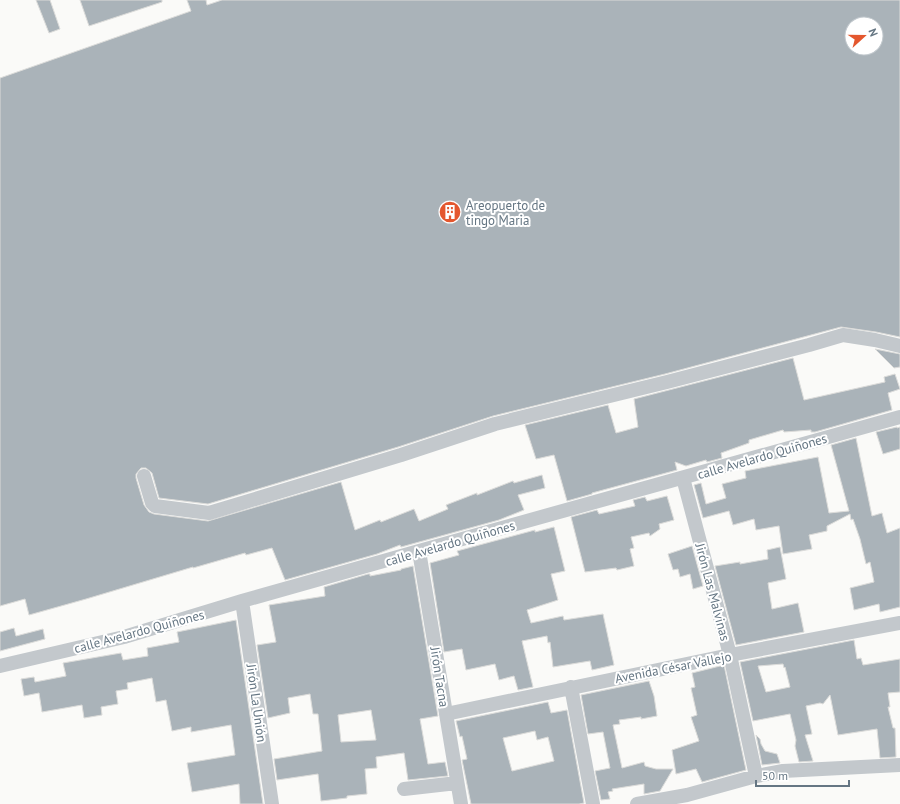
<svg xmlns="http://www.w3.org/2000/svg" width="900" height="804" viewBox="0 0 900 804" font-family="'PT Sans',sans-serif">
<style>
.building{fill:#aab3b9;stroke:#dcdcda;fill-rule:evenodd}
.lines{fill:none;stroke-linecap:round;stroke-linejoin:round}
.minor{stroke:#c3c8cc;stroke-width:14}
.labels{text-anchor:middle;stroke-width:4;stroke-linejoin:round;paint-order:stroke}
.poi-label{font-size:13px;fill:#657683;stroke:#fff;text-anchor:start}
.street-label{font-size:13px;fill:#657683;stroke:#fff}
</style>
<rect width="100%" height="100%" fill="#fafaf8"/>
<path class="building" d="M36,0H50L60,29L49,33Z
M80,0H162V2L89,26Z
M187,0H206L207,5L222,0H900V337L876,332L841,327L665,374L493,416L398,447L208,504L159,498L152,473L146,468H141L136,474V478L144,505L149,512L154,514L208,521L341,482L355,530L380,520L381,522L414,509L419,521L448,509L446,505L477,493V495L513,481L514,483L542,475L545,488L518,495L524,510L499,520L401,547L400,545L377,554L285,580L272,548L246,555L245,553L193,568V567L86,599L29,615L25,599L0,606V78L191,11ZM852,24H876V48H852Z
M875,349L900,354V367L894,368Z
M793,358L804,400L885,382L884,377L895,374L900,389L888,393L892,410L815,432H811V430L784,432L783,430L749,440V443L721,453L722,458L707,462L706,460L686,466L675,462L677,470L592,493V494L567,501L554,455L536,459L525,425L608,405L616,433L638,427L634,399Z
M897,427V428L900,427V449L883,454L876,432Z
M856,438L872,516L882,513L887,533L900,528V607L880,612L879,604L854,610L850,588L874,582L870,562L866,564L860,539L853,519L851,520L850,514L827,526V531L809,535L812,549L783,554L779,526L756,530L754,519L733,525L729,511L703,518L694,485L701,483L706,504L726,498L722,484L746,478L745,471L818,457L829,513L849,511L831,445Z
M667,496L674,520L659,524L660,529L650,536L649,533L631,537L634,548L630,549L634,566L617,570L616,568L585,572L571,517L597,510L599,514L635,506L633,500L645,497L647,501Z
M554,527L565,571L551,574L558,600L527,610L531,623L563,616L564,620L603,614L614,665L592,670L590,661L553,667L550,642L548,643L547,636L522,641L533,687L518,690L514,676L499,680L495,664L466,670L462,649L444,652L430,563L459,555L457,551L535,530V532Z
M692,546L703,586L693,589L690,574L680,577L678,569L673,570L668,554Z
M780,547L786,579L768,583L772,609L798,603L804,632L736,645L715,566L740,562V564L768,559L767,550Z
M413,566L438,716L420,719L428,764L445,762L448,776L408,780L404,753L376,757L377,768L365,769L367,794L347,796V798L321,801L318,774L277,780L274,759L322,751L318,714H313L310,694L288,698L290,713L268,718L257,645L276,642L269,605L325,596L324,587L368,574H370V576L401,570V569ZM371,710L376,740L341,742L338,715Z
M236,620L263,804H240L239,784L192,792L187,763L235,755L231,725L191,732V727L172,731L166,700L156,702L152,678L127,683L128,689L116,691L118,704L101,707L102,715L84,718L82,705L42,712L39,693L24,696L21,679L34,677L35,682L66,676L63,663L121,653L123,660L148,656L147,648L179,642L177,632Z
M14,628L16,636L43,629L45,639L0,651V632Z
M854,640L857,659L861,658L863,665L900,659V692L888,693L890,707H888L893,728H895L896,757L880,758L877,729L838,735L830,695L823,704L820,703L806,706L812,734L805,735L813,761L799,762L795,746L796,740L790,714L753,721L740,662ZM783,664L784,668L785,667L790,687L766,692L758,666Z
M724,665L746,770L702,782L696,769L676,774L672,750L699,741L691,717L697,715L691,688L695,687L692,673Z
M649,681L654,696L657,716L641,719V717L619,720L620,724L613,725L622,768L644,762L645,766L656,769H673L660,791L644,794V784L612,789L613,791L608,792L610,799L601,800L595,771L610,768L603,732L588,734L581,695Z
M548,702L551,713L567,710L584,803L579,804H471L462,760L467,759L462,736L460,737L456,721ZM535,731L537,740L548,737L554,761L512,771L503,738Z
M756,735L760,739L761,744L765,751L777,754L780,763L762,765Z"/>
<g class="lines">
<path class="minor" d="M144,476L152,503L155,506L209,513L401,455L495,424L667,382L809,345L843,335L875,340L900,346
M683,478L730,655L756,776
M419,551L461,804
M242,601L272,804
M0,666L124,637L242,601L419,551L900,417
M571,687L593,804
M446,714L730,655L900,623
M404,789L457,783
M637,804L687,795L756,776L783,771L900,765"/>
</g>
<defs>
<g id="building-disc" transform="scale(1.15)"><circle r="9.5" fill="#e4572e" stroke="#fff"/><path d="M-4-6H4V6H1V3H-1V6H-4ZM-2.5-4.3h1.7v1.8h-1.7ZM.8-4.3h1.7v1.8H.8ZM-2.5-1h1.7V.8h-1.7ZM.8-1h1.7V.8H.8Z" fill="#fff"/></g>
</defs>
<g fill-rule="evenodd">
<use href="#building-disc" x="450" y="212"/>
</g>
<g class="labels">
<g class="poi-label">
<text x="466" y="210">Areopuerto de<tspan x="466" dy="15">tingo Maria</tspan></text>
</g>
<g class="street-label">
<text transform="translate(762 456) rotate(-16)" y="5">calle Avelardo Quiñones</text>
<text transform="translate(450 543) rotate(-16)" y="5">calle Avelardo Quiñones</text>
<text transform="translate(713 592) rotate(75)" y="5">Jirón Las Malvinas</text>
<text transform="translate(139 631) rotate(-15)" y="5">calle Avelardo Quiñones</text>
<text transform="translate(673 667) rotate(-11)" y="5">Avenida César Vallejo</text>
<text transform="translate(440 677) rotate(81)" y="5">Jirón Tacna</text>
<text transform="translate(257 703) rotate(82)" y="5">Jirón La Unión</text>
</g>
</g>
<g transform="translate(864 36) rotate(69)"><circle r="19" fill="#ffffff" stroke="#c1c8cd"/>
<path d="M0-3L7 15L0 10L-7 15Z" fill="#e4572e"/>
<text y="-6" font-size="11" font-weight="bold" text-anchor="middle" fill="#657683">N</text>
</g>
<path d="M756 780v6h93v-6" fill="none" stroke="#657683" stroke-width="2"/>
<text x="762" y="780" font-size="12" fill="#657683" stroke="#ffffff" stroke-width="3" paint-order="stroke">50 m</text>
</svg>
